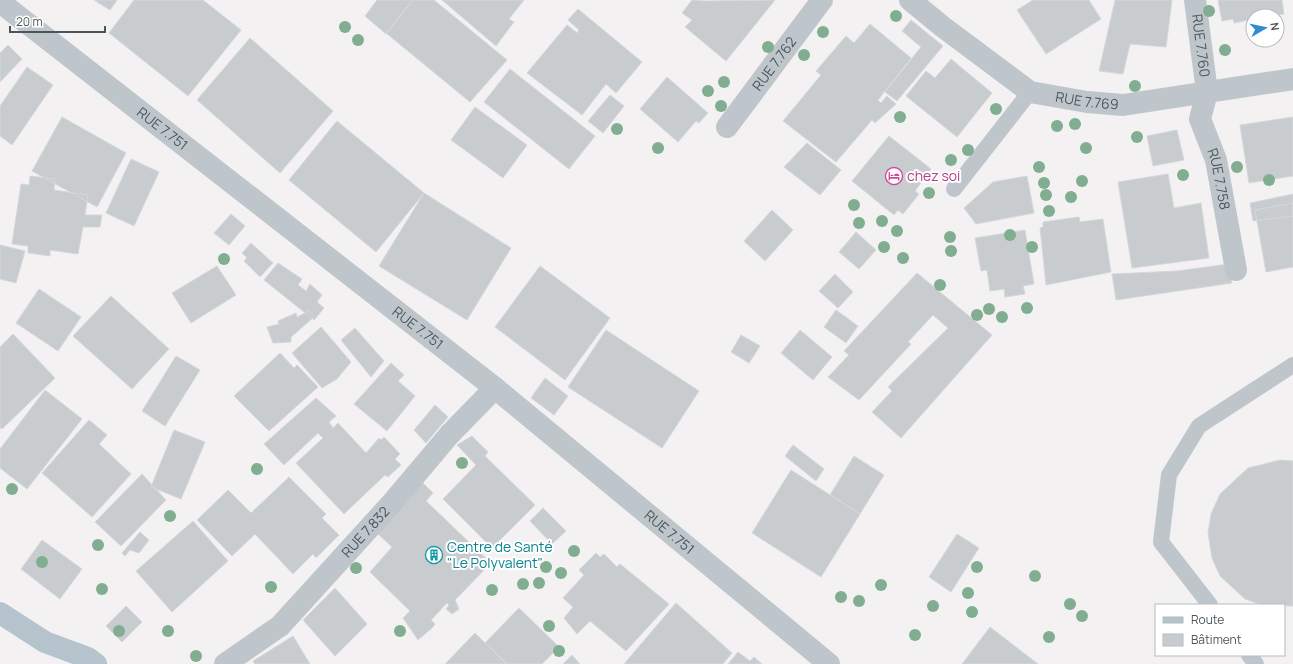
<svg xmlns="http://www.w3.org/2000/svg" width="1293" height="664" viewBox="0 0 1293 664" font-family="Manrope,sans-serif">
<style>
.building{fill:#c8cccf;stroke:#d5d8db}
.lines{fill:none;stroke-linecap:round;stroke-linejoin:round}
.lane{stroke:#bec6cb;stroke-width:16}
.street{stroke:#bec6cb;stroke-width:22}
.primary{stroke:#b4c3cc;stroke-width:22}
.tree{fill:#81ad90}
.labels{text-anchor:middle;stroke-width:4;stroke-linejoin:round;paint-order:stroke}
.street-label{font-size:14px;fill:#4b565c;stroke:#fff}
.hotel-label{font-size:14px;fill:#b23c85;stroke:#fff;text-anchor:start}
.culture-label{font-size:14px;fill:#0d838f;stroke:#fff;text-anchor:start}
</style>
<rect width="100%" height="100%" fill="#f3f1f1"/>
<path class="building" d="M94,0H117L110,10Z
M134,0H203L241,30L188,96L109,33Z
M377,0H413L386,34L365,16Z
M413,0H434L507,60L470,102L386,33Z
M442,0H524L509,19L514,22L496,46Z
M692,0L705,1L775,0L726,61L685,27L692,20L682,13Z
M1033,0H1089L1101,19L1046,54L1017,10Z
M1115,0H1172L1166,47L1130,44L1123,74L1099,71Z
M1218,0H1282L1284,14L1273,16H1253V19L1234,23L1233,19L1222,21Z
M578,9L642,62L616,93L606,84L582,115L527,73L567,25L577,33L579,30L568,20Z
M911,20L943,46L897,101L885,92L921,47L902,31Z
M870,24L911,58L878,100L881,103L887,96L896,104L875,123L872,120L836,162L783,121L821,75L816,71L846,36L854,43Z
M250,38L333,111L280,173L197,100Z
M8,45L22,59L0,82V53Z
M951,59L992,93L957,137L906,96L926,71L935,78Z
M27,67L53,85L12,145L0,136V106Z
M510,69L595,136L569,169L484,102Z
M667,77L708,113L699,123L696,121L678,142L640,109Z
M610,95L624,106L603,133L588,121Z
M475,107L527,145L503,178L451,140Z
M62,117L126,153L97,207L32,171Z
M1293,117V176L1249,183L1240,125Z
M337,121L424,193L376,252L289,180Z
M1177,130L1184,160L1153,166L1147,136Z
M889,136L931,169L915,191L919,194L903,214L898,210L894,215L852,181Z
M807,143L841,170L820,195L784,167Z
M131,159L159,172L134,226L106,213Z
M1168,174L1174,208L1201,203L1209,258L1132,268L1118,182Z
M30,176L55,179L54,190L88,195L85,215H102L100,227H83L78,254L50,250V256L28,253V246L12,244L21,184L29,185Z
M1027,176L1034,213L976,224L964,208L993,182Z
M424,193L511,248L467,320L379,266Z
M1293,194V216L1253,221L1250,203Z
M1293,203V267L1266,272L1255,210Z
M772,210L793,230L765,261L744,241Z
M231,214L245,226L229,245L214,233Z
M1079,217L1080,222L1103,219L1111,272L1046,285L1040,228L1043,227V222Z
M1025,230L1034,284L1023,286L1025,294L1005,297L1004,289L990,291L987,270L981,271L975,238Z
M856,232L876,250L859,269L839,252Z
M251,243L273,263L260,277L244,261L247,258L242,253Z
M0,245L25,251L16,283L0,279Z
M278,263L302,279L298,285L306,291L310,284L322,295L317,302L324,308L314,320L264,280Z
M1229,264L1232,283L1116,300L1112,274L1177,271Z
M217,266L236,295L191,323L172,293Z
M540,266L610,318L565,380L495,327Z
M917,273L992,335L901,438L872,412L892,391L888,387L948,328L933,315L908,342L911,344L859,400L828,377L849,355L844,351Z
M835,274L853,292L838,308L819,291Z
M39,289L81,317L58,351L16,323Z
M111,296L169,349L132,389L73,336Z
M836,310L858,326L846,343L824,327Z
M309,311L314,317L291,337V342L273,343L267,327L279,324L278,321L296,313L297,317Z
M321,327L351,362L337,379L322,388L292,353Z
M355,328L384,361L371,377L341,340Z
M606,330L699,391L662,448L568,387Z
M800,330L832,357L813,380L781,353Z
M13,334L55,378L2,429L0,428V347Z
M741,335L760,346L749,363L731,352Z
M280,353L294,368L297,365L318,387L269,431L234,396Z
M176,356L200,370L165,426L142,411Z
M391,363L404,375L398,381L415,396L387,431L354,404Z
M545,378L568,396L554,415L531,398Z
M45,390L82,419L27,489L0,468V449Z
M316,398L336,416L329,422L333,428L338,423L366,453L379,438L381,440L384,437L400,454L395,459L401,465L388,477L385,475L344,514L296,463L323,438L318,433L284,465L264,444Z
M435,405L448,417L426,443L414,430Z
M89,420L107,435L99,444L131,474L92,517L42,473Z
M174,430L205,442L181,499L151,487Z
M472,436L488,452L485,456L535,505L492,548L443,499L476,465L457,445Z
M793,445L824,469L816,481L785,456Z
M854,456L884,475L860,514L830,495Z
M1280,460L1293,461V606L1262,605L1245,599L1220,576L1212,558L1208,533L1211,514L1220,494L1248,468Z
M791,470L860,514L821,577L752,533Z
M142,474L166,500L121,546L95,522Z
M289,477L326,514L322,518L339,535L316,558L313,554L293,574L255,534L232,556L197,520L228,490L251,513Z
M423,483L433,493L426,501L491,563L455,600L459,609L452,614L446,609L449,605L447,603L431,620L435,624L433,627L418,640L403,618L410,611L370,572L392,547L376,532Z
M543,508L566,531L552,544L530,521Z
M193,521L228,561L172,612L136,571Z
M140,532L149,540L139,553L130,550L125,556L122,553Z
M957,534L979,548L951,592L929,577Z
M42,540L82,569L60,599L21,569Z
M596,553L600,557L604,554L617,567L620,564L669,604L626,651L590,621L577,634L564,618L573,607L563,598L584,575L579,570Z
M335,588L367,624L335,656L303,620Z
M676,603L732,653L723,664H624Z
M126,606L142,622L122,642L106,626Z
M519,608L559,647L542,664H507L485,643Z
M990,627L1038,664H962Z
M475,633L506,664H445Z
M293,636L310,664H255L253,661Z
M738,652L750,661L754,657L762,664H728Z
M572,655L580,664H563Z"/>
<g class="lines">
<path class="lane" d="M954,189L1030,92
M1210,605L1161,542L1169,475L1199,426L1293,365
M1249,655L1256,664"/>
<g class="street">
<path id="s1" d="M910,0L943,27L1030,92L1087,102L1123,105L1293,79"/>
<path id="s2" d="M1195,0L1207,92L1200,119L1216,160L1236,270"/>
<path id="s3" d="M0,2L495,388L829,664"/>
<path id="s4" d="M727,127L822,0"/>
<path id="s5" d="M225,664L280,626L391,504L450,434L495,388"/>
</g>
<path class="primary" d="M0,613L45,642L88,658L96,664"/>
</g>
<g class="tree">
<circle cx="1209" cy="11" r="6"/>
<circle cx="896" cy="16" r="6"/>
<circle cx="345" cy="27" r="6"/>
<circle cx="823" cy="32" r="6"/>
<circle cx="358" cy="40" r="6"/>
<circle cx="768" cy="47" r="6"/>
<circle cx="1225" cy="50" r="6"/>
<circle cx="804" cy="55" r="6"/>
<circle cx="724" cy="82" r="6"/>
<circle cx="1135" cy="86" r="6"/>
<circle cx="708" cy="91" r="6"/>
<circle cx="721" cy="106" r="6"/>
<circle cx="996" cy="109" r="6"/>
<circle cx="900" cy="117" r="6"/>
<circle cx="1075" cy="124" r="6"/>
<circle cx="1057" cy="126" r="6"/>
<circle cx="617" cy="129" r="6"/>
<circle cx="1137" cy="137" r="6"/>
<circle cx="658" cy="148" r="6"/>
<circle cx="1086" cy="148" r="6"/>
<circle cx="968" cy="150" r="6"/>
<circle cx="951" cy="160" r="6"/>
<circle cx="1039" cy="167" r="6"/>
<circle cx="1237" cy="167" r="6"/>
<circle cx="1183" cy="175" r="6"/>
<circle cx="1269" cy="180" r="6"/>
<circle cx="1082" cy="181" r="6"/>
<circle cx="1044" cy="183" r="6"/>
<circle cx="929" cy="193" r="6"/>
<circle cx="1046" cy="195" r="6"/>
<circle cx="1071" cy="197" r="6"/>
<circle cx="854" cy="205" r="6"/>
<circle cx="1049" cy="211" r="6"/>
<circle cx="882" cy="221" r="6"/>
<circle cx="859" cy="223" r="6"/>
<circle cx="897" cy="231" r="6"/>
<circle cx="1010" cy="235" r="6"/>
<circle cx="950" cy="237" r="6"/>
<circle cx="884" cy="247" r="6"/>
<circle cx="1032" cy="247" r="6"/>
<circle cx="951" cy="251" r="6"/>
<circle cx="903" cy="258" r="6"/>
<circle cx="224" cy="259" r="6"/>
<circle cx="940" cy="285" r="6"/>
<circle cx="1027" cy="308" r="6"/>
<circle cx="989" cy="309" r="6"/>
<circle cx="977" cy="315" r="6"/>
<circle cx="1002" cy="317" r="6"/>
<circle cx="462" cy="463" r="6"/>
<circle cx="257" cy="469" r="6"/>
<circle cx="12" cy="489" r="6"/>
<circle cx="170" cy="516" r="6"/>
<circle cx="98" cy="545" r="6"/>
<circle cx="574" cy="551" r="6"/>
<circle cx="42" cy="562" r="6"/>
<circle cx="546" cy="567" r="6"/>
<circle cx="977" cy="567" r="6"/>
<circle cx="356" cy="568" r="6"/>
<circle cx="561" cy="573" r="6"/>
<circle cx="1035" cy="576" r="6"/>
<circle cx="539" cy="583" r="6"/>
<circle cx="523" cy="584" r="6"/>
<circle cx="881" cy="585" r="6"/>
<circle cx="271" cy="587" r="6"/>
<circle cx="102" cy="589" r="6"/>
<circle cx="492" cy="590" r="6"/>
<circle cx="968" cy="593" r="6"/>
<circle cx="841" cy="597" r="6"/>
<circle cx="859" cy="601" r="6"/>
<circle cx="1070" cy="604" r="6"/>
<circle cx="933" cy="606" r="6"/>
<circle cx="972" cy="612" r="6"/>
<circle cx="1082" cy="616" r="6"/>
<circle cx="549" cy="626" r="6"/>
<circle cx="119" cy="631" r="6"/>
<circle cx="168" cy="631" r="6"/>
<circle cx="400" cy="631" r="6"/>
<circle cx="915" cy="635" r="6"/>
<circle cx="1049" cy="637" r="6"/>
<circle cx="559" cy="651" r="6"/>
<circle cx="196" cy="656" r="6"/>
</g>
<defs>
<g id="hotel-ring" transform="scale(0.9)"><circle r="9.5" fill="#fff" stroke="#d1479c" stroke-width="1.5"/><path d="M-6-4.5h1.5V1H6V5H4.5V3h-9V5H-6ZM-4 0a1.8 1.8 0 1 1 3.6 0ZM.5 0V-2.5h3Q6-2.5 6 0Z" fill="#d1479c"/></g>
<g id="building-ring" transform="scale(0.9)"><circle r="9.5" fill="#fff" stroke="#0f9aa8" stroke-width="1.5"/><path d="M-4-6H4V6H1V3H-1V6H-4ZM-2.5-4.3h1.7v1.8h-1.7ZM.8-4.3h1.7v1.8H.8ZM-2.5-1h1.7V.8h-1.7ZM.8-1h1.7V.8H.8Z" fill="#0f9aa8"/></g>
</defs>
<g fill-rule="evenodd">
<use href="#hotel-ring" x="894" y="176"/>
<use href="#building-ring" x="434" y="555"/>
</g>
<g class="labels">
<g class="street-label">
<text dy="5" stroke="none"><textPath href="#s2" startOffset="46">RUE 7.760</textPath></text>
<text dy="5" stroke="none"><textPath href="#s4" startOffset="79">RUE 7.762</textPath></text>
<text dy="5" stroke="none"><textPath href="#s1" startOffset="209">RUE 7.769</textPath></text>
<text dy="5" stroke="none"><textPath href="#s3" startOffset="206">RUE 7.751</textPath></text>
<text dy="5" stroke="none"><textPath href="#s2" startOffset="184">RUE 7.758</textPath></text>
<text dy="5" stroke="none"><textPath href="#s3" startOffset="530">RUE 7.751</textPath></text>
<text dy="5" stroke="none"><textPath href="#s5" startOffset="194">RUE 7.832</textPath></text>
<text dy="5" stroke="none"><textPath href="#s3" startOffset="854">RUE 7.751</textPath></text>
</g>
<g class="hotel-label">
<text x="907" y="181">chez soi</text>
</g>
<g class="culture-label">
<text x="447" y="552">Centre de Santé<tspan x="447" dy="16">"Le Polyvalent"</tspan></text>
</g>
</g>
<rect x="1155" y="604" width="130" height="52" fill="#ffffff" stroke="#b7bbbe"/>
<rect x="1163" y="617" width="20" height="6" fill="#b4c3cc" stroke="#b7bbbe"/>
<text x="1191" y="624" font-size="12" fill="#4b565c">Route</text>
<rect x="1163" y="634" width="20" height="12" fill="#c8cccf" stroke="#b7bbbe"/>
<text x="1191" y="644" font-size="12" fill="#4b565c">Bâtiment</text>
<g transform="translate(1265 28) rotate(81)"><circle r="19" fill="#ffffff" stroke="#b7bbbe"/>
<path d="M0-3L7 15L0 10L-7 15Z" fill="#308cce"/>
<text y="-6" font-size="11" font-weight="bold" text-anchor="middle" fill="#4b565c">N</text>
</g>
<path d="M10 26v6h95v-6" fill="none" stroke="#4b565c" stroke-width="2"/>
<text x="16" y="26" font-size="12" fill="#4b565c" stroke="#ffffff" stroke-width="3" paint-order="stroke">20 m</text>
</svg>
